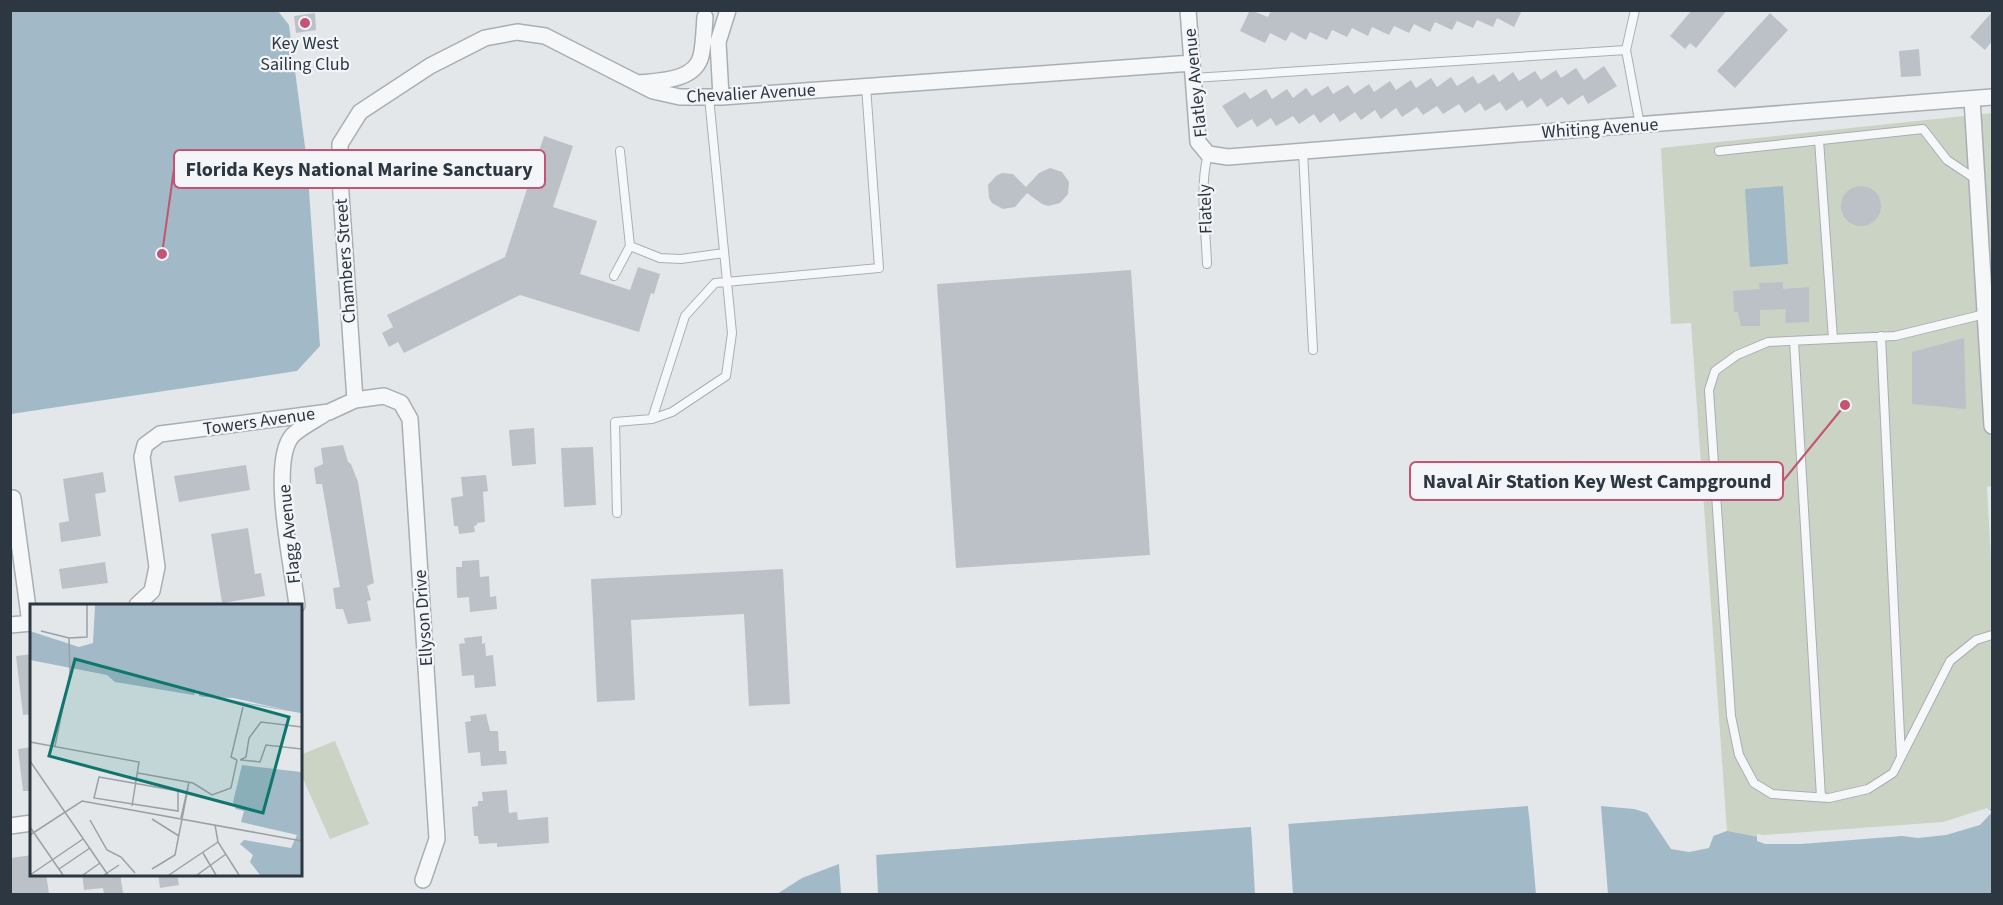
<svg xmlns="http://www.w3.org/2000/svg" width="2003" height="905" viewBox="0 0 2003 905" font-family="'Source Sans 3',sans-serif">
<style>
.green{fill:#cbd3c5}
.water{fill:#a2b9c7}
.pier{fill:#e3e7ea}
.building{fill:#bbc1c7}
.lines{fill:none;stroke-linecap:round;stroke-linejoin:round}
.service-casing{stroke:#a8afb4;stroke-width:10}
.minor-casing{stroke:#a8afb4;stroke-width:18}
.service{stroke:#f6f7f9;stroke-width:8}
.minor{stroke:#f6f7f9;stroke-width:15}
.poi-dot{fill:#c45474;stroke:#f3f5f8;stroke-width:2}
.labels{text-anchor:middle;stroke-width:4.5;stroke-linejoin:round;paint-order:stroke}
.poi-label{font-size:18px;fill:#2c3741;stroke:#f3f5f8}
.street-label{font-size:18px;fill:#2c3741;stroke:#f3f5f8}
.inset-road{fill:none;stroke:#9aa1a6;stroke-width:1.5}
.view{fill:#0f766e;fill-opacity:0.15;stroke:#0f766e;stroke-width:3}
.inset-edge{fill:none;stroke:#2c3741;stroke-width:3}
.leader{fill:none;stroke:#c45474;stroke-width:2}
.callout-dot{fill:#c45474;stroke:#f3f5f8;stroke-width:2}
.callout{fill:#f3f5f8;stroke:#c45474;stroke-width:2}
.callout-label{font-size:20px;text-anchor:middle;font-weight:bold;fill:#2c3741}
</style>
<rect width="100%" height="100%" fill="#e3e7ea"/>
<path class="green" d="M1992,113V486L1987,487L1992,576V894H762L839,863L876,861V855L1251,827L1252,837L1289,833L1288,824L1528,806L1529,817L1669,839L1689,845L1727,831L1691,323L1671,324L1661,148Z
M335,741L369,824L330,839L300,772V755Z"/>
<path class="water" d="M11,10L278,11L289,25L307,162L320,346L297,371L11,414Z
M1783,186L1788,264L1750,267L1745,189Z
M1600,801L1647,803L1669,839L1689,845L1727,831L1763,838L1943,825L1991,809L1992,811V894H762L795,875L839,863L876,861V855L1251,827L1252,837L1289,833L1288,824L1528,806L1529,817L1601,812Z"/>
<path class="pier" d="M1600,798L1648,800L1671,837L1689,842L1715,832L1709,848L1689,852L1671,849L1647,813L1634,809L1601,806L1608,894H1536L1528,803L1531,805L1532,814L1598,810L1597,800Z
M1987,808L1992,812L1980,825L1946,835L1918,838L1902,836L1801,844H1765L1757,841V834L1764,835L1943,822Z
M1288,821L1293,894H1255L1251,824L1254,826V834L1286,831L1285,823Z
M876,852L878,894H841L839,864L802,878L777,894H759L794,872L838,856H841L842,860L873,858V854Z"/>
<path class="building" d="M1250,10L1268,17L1271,11L1522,10L1514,27L1497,18L1493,27L1477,20L1473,28L1457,21L1452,30L1435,22L1430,32L1414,24L1409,33L1394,26L1389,35L1372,27L1368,36L1352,28L1347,37L1332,30L1327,40L1310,32L1306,40L1291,32L1286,41L1270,33L1265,43L1240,31Z
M1692,10H1727L1696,48L1690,43L1685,49L1670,36Z
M1992,12V41L1985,50L1970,37Z
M315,13L316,30L296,33L294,16Z
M1770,13L1788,30L1735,88L1717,71Z
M1919,49L1921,76L1901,77L1899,51Z
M1604,66L1617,86L1588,104L1583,95L1568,105L1562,97L1547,107L1541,98L1527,108L1522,100L1506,111L1500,102L1485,111L1480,103L1465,113L1459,104L1443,114L1437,106L1423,115L1417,107L1402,117L1396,108L1381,119L1375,110L1361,120L1355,112L1340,122L1334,113L1320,123L1314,114L1299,124L1293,116L1276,126L1271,118L1257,127L1252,119L1237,128L1222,106L1245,92L1250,99L1266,89L1272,99L1287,89L1293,98L1306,88L1312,96L1328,86L1333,94L1348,85L1354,94L1369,84L1374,92L1390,81L1396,90L1411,80L1416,88L1431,78L1437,87L1451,77L1457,86L1473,76L1478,84L1494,74L1499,82L1513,72L1519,81L1535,71L1541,80L1556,70L1561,78L1576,68L1584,80Z
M544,136L573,146L553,207L597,221L580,274L630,290L638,267L660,274L654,294L651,293L639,332L520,295L404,353L398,342L389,347L382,333L393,327L387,315L505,257Z
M1050,168L1062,172L1069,182L1068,194L1060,203L1048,206L1042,204L1027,193L1015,207L1003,209L992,203L989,198L988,185L996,176L1002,173L1013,174L1026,187L1039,173Z
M1841 206a20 20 0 1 1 40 0a20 20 0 1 1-40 0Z
M1131,270L1150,555L956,568L937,284Z
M1783,282V289L1809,287V322L1785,323L1786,309L1760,310V326H1741L1738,312H1734L1733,291L1760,289L1759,283Z
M1964,338L1966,409L1912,404V352Z
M534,428L536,464L512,466L509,430Z
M343,445L348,462L351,464L358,482L374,583L367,586L371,600L367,601L371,621L348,624L343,609H336L333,588L340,587L322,484H316L314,468L323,464L321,448Z
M593,447L596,505L564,507L561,448Z
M246,465L250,490L179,502L174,476Z
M103,472L106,492L95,494L101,536L61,542L59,523L69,521L63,479Z
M486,475L488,491L483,492L485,522L477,523V525L474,526L475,532L459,534L458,526H454L451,498L463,496L461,477Z
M248,528L255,574L261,573L265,596L222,603L211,534Z
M479,560L480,577L489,576L490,597L496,596L497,609L470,612L469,597L457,598L456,567H462V561Z
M105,562L108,583L62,589L59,569Z
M783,569L790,704L749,706L744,614L631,620L635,700L597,702L591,579Z
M482,636V644L485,643L486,656L493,655L496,686L475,688L474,675L462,676L459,644L465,643L464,638Z
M32,654V714L23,715L16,656Z
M486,714L490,731H498L499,751H506L507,764L481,766L480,752L468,753L465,722L471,721L470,716Z
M32,747V791H23L18,749Z
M507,790L509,813L517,812L518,820L548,817L549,843L497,847V843L479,844L478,836H474L472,807L478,806V801H483L482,792Z
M32,855V873H46L49,894H10V858Z
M82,873H120L123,893L104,894L103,888L84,890Z
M158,873H177L179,885L160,888Z"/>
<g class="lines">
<g class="service-casing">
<path id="service" d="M1635,10L1626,50L1640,125
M1193,78L1626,50
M1819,140L1833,339
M620,151L630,246L660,258L681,259L724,253
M1303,151L1313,350
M1719,151L1923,129L1947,160L1977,180
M1207,264C1206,230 1199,187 1208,154
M614,276L630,246
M1985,314L1895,336L1768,342L1737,355L1715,371L1709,390L1731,716L1739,755L1754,783L1772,794L1829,798L1868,789L1893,773L1950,661L1976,640L1992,635
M1881,336L1901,757
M1794,341L1821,797
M652,419L672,412L726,376L732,333L709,97
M617,513L615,422L652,419L685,316L715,283L879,268L866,86"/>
</g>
<g class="minor-casing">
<path id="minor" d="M1188,10L1198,142L1208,154L1228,157L1992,97
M639,83C659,81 695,81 701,56C704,43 704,29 705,17
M721,97L718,42L728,10
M1972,99L1992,426
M355,400L340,179V144L360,112L430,66L485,38L517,32L545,36L653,91L680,97H721L1192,63
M13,498L30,623
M137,605L152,591L157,567L142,457L145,445L160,434L329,412L355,400L384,396L401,403L410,419L437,839L423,880
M297,605C293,570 269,463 292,436C298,429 317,419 326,413
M10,625L32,623
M10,826L32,823"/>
</g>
<use href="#service" class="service"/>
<use href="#minor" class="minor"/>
</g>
<circle class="poi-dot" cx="305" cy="23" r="6"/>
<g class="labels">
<g class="poi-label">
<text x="305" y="49">Key West<tspan x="305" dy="21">Sailing Club</tspan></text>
</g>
<g class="street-label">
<text transform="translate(1195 83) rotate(-96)" y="6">Flatley Avenue</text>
<text transform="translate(751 93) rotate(-3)" y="6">Chevalier Avenue</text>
<text transform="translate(1600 128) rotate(-4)" y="6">Whiting Avenue</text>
<text transform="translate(1205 209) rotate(-92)" y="6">Flately</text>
<text transform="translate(345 261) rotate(-94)" y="6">Chambers Street</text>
<text transform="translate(259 421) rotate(-8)" y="6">Towers Avenue</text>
<text transform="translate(289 534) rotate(-96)" y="6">Flagg Avenue</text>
<text transform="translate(423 618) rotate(-94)" y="6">Ellyson Drive</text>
</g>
</g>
<g transform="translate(30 604)">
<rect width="272" height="272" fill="#e3e7ea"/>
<path d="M65,1H271V109L85,78L77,71L0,56V27L49,43L63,39ZM212,161L271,168V271H230L220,258L223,251L210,240L214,236L261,244L267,231L211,218L214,207L206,205L203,198Z" fill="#a2b9c7"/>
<path d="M165,86L169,87V93L203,94L257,106L196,95H164Z" fill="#e3e7ea"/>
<path class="inset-road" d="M11,27L39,34L57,33V1M0,138L109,158L102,202M25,142L40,69L39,34M207,156L201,153L213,103M210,156L216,153L219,134L231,118L272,123M211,156L230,158L236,141L272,145M0,157L78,271M108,169L163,179L182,191L201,184L207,156M69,173L148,187V207L64,194ZM151,214L159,178M122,215L149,232M60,216L77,246L91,253L105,269M185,221L188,238L209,271M0,223L33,271M0,231L52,197L272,237M173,249L186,271M29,265L60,244M122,265L145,251L158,184M0,271L53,235M53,271L70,259M74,271L89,261M139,271L188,238M167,271L196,250"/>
<path class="view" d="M45,55L259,113L233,209L19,152Z"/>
<rect width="272" height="272" class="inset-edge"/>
</g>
<path class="leader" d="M162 254L174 169M1845 405L1783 481"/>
<g class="callout-dot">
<circle cx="162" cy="254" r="6"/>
<circle cx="1845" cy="405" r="6"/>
</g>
<g class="callout">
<rect x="174" y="150" width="371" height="38" rx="6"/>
<rect x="1410" y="462" width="373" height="38" rx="6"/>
</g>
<g class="callout-label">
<text x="359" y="176">Florida Keys National Marine Sanctuary</text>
<text x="1597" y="488">Naval Air Station Key West Campground</text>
</g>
<rect width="2003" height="905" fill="none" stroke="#2c3741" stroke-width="24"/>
</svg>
